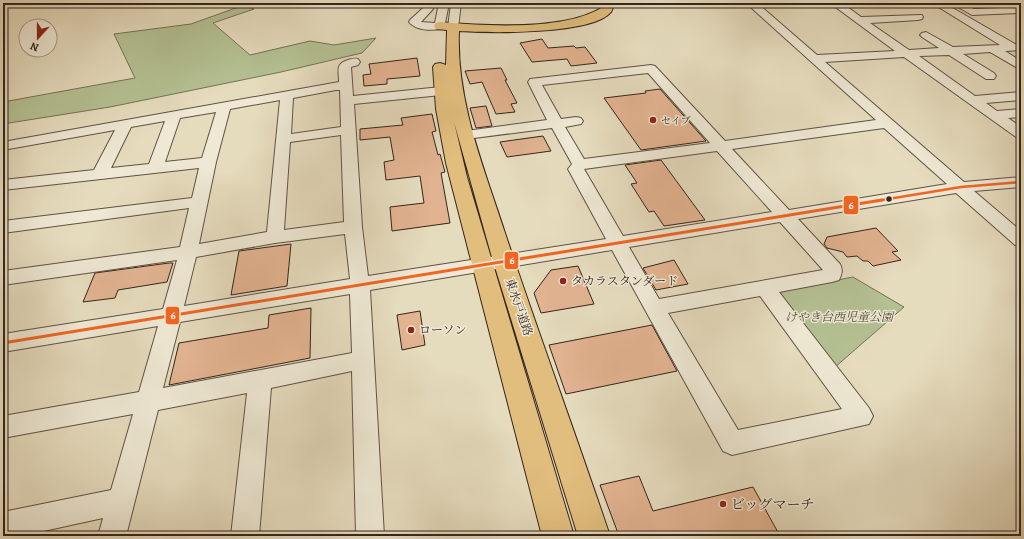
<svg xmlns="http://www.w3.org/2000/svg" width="1024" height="539" viewBox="0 0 1024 539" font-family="Alegreya,'Noto Serif JP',serif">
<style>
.green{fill:#b4c092;stroke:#747258}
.building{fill:#e2b390;stroke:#34251e}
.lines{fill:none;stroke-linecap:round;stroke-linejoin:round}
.minor-casing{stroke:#605246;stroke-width:2}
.highway-casing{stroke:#34251e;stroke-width:2}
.minor{fill:#eee8d4;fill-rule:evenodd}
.highway{fill:#e2be7e;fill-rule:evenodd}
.bus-1-far1-casing{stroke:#eee8d4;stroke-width:5}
.bus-1-casing{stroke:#eee8d4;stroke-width:6}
.bus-1-far1{stroke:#f26522;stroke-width:2.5}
.bus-1{stroke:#f26522;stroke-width:3}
.poi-dot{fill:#8f2418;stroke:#eee8d4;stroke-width:1.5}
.bus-dot{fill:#34251e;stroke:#eee8d4;stroke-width:1.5}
.labels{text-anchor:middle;stroke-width:3;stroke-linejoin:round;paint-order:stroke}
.far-poi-label{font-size:10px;fill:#34251e;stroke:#eee8d4;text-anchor:start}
.poi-label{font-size:12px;fill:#34251e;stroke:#eee8d4;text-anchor:start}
.street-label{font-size:12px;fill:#34251e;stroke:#eee8d4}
.park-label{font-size:12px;font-style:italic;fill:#544c3b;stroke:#eee8d4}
.near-poi-label{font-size:14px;fill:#34251e;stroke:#eee8d4;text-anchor:start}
.line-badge{stroke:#eee8d4;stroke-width:1.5}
.badge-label{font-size:11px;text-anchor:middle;font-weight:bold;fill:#fff}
</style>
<rect width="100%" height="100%" fill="#e5dbbd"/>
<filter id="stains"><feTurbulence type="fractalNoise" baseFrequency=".005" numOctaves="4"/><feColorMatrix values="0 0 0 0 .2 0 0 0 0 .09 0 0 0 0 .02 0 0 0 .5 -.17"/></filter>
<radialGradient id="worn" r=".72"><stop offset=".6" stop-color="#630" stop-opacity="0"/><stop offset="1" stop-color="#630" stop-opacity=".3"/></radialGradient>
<path class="green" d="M244,5L254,9L213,23L250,55L310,41L334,45L376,38L362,53L281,72L110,107L3,124V102L135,78L114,34L191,24Z
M853,277L904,307L834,368L780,298L781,291Z"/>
<path class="building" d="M542,39L548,48L574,46L576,48L585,47L597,63L571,66L567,59L532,62L520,43Z
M417,58L420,76L387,79V84L364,86L363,75L371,74L369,64Z
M501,68L507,80H505L517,103L511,104L515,112L496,114L482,82L470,84L465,71Z
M660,89L706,141L641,150L604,98L646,93L645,91Z
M486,106L492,126L476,128L470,108Z
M432,114L436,131L432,132L438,155L440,154L445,172L441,173L450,223L392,231L390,207L424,203L420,176L386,180L384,162L394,160L390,137L360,140V129L403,125L401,118Z
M543,136L551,151L507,157L500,142Z
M661,160L705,220L664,226L654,211L649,212L631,184L637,183L625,165Z
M876,228L898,251L892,252L901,260L873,266L868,261H863L857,256L847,257L843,252L827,248L824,244L827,237Z
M291,244L287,286L231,295L239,251Z
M674,260L688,284L656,290L643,268Z
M169,263H173L167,282L118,290L115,298L83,302L95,273Z
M578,266L594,304L541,313L534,293L551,270Z
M311,308L310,358L169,385L179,343L268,328L269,315Z
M420,311L425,345L402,350L397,315Z
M652,325L677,371L566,394L549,345Z
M639,476L653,511L753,487L780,536H619L600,485Z"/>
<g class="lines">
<g class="minor-casing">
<path id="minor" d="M422,3H432L433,9L421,22L435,23L439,3H449L444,28C433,31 416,31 409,22L410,20L423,8Z
M451,3H461L458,28L453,31L448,28Z
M746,3H757L817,55L895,51L830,3H842L861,17L922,15L923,17L922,19L918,20L870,23L909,50L939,48L922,37L920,35L922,33L926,32L953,47L1000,45L932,3H944L1015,44H1021V50L1005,51L1021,61V70L990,52L963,54L994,73L996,76L994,79H986L949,55L919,56L975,96L1021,92V100L986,103L997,111L1021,109V117L1008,118L1021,127V138L1016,137L904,57L825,62L964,182L1021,177V187L974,191L1021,231V247L1015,245L956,193L798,219L840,264C843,270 842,274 839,280L832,282L779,292L869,408L873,416L869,424L732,455L723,451L612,250L370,290L384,536H356L352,371L271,388L259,536H231L247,393L158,410L126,536H98L103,518L21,536H3V512L111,490L133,414L3,438V416L139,392L158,326L3,352V334L163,309L177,260L3,285V271L180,247L189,208L3,233V221L192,198L199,168L3,190V180L94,170L115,130L3,150V142L339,82C339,71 335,64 348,60C352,59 354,58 358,59L360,62L358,65L351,67L353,96L441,87L446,88L447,91L446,94L441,95L354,104L362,227L368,276L606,239L568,169L572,164L552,128L466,139L461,138L459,135L461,132L466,131L547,120L528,82L530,79L651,65L655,66L725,141L876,120ZM648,73L710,143L584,159L565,127L581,124L583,121L581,118L576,117L561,119L542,85ZM336,90H340L341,127L291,134L293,98ZM280,100L267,232L199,244L216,162L230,109ZM216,112L202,158L165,162L180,118ZM165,121L149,164L111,168L131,127ZM884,128L947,184L789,210L732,149ZM341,135L344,222L284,230L290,142ZM717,151L772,212L623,236L584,169ZM780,222L823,270L659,299L629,247ZM345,234L350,279L184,306L196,257L275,243ZM350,294L352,353L163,388L180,322ZM760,296L842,409L738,430L668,313Z
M951,3H963L974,9L1021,7V13L972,15Z"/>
</g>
<g class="highway-casing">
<path id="highway" d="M602,3H614C613,6 613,9 611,12C592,35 489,33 459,31C456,101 484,168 505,233C539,335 576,435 610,536H578L491,254L454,122L467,177L574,536H542L446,163L436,109L433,67L435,64L440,63L446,65L447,30L436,29L434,26L436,23L440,22C484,26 563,31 601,8Z"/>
</g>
<use href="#minor" class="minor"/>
<use href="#highway" class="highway"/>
<g class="bus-1-far1-casing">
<path id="bus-1-far1" d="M876,201L961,187L1021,182"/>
</g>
<g class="bus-1-casing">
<path id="bus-1" d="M3,343L882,200"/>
</g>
<use href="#bus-1-far1" class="bus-1-far1"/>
<use href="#bus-1" class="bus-1"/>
</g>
<g class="poi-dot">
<circle cx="653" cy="120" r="4"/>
<circle cx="563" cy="281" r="4"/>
<circle cx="411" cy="330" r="4"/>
<circle cx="723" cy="504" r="4"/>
</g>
<circle class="bus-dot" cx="889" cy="199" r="3.5"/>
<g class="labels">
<g class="far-poi-label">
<text x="661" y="124">セイブ</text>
</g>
<g class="poi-label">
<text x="571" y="285">タカラスタンダード</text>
<text x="419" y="334">ローソン</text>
</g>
<g class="street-label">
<text transform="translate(519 307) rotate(71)" y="4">東水戸道路</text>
</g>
<g class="park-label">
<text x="839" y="321">けやき台西児童公園</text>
</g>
<g class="near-poi-label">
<text x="731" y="509">ビッグマーチ</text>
</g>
</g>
<g class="line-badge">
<rect x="843" y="195" width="16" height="20" rx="4" fill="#f26522"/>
<rect x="504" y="251" width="15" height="19" rx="4" fill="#f26522"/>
<rect x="165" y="306" width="15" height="19" rx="4" fill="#f26522"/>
</g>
<g class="badge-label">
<text x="851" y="209">6</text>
<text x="512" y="264">6</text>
<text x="173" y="319">6</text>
</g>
<rect width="1024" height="539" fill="none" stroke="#e5dbbd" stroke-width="16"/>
<rect x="4" y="4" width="1016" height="531" fill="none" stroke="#34251e" stroke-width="2"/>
<rect x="8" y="8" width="1008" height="523" fill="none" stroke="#34251e"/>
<g transform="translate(38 38) rotate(201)"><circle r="19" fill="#eee8d4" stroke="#a49a8b"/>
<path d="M0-3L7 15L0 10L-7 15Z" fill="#8f2418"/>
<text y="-6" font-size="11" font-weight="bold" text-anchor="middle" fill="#34251e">N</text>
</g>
<rect width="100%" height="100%" filter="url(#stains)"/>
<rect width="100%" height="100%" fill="url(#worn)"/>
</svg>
